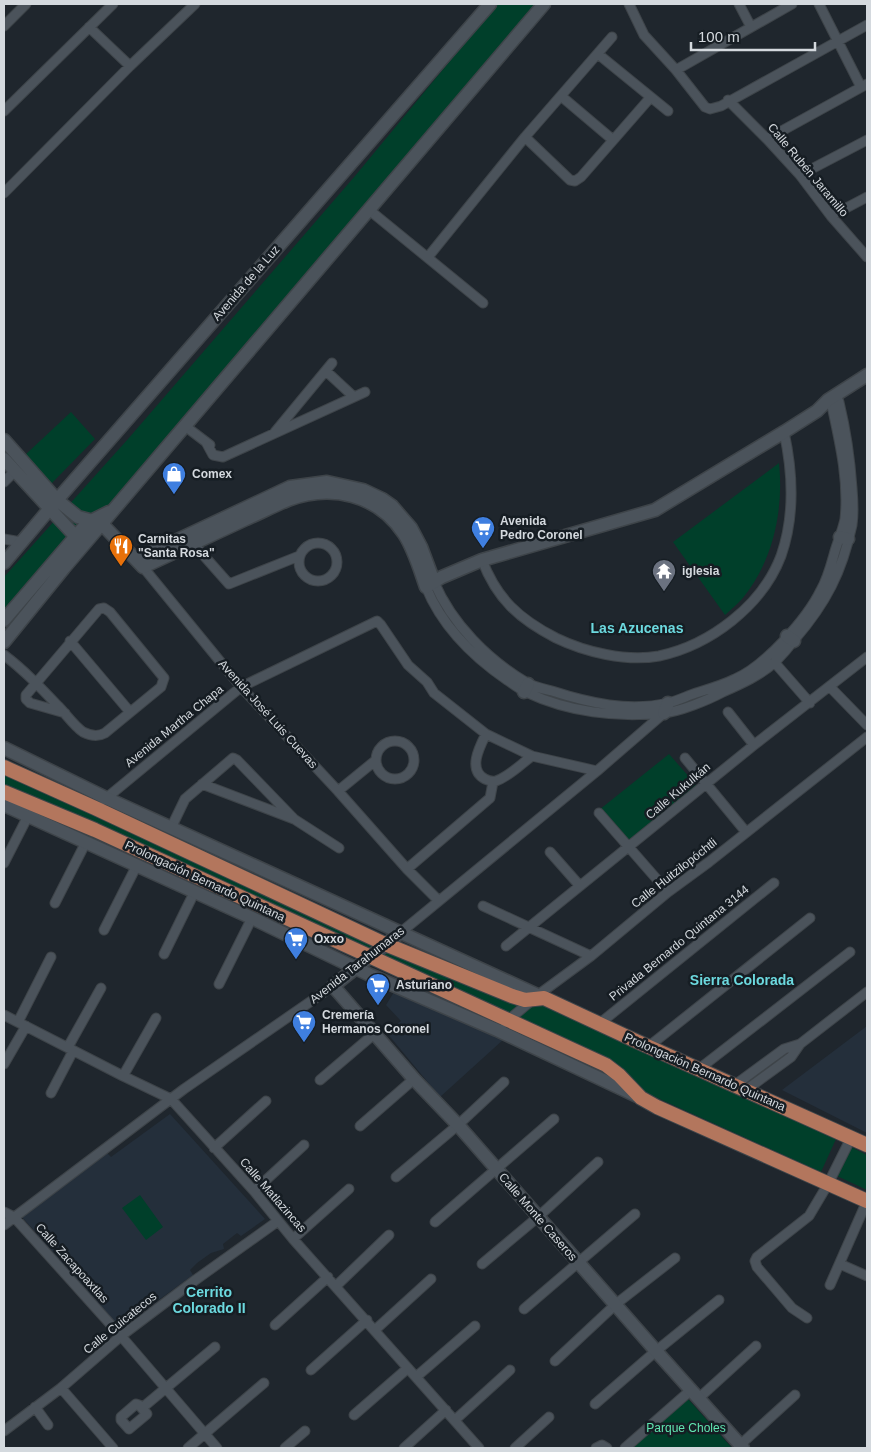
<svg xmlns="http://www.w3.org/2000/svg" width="871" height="1452" viewBox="0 0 871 1452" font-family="Arial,sans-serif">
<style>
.built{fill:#242f3b}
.green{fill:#003f2a}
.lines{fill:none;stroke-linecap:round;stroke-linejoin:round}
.street-casing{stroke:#3e4449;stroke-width:11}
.secondary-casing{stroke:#3e4449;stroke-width:15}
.primary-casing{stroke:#3e4449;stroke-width:16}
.street{stroke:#4b535b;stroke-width:9}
.secondary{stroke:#4b535b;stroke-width:12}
.primary{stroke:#b3765d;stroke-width:14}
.labels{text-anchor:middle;stroke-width:5;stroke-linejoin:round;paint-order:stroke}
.street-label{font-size:12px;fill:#d4d9de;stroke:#161d23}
.poi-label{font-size:12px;font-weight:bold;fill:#d4d9de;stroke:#161d23;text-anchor:start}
.park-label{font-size:12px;fill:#61e6b1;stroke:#161d23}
.neighbourhood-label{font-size:14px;font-weight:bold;fill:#6cd9df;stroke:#161d23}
</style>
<rect width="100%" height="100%" fill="#1f262d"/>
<path class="built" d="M394,992L504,1039L440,1097L387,1033L401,1021L386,1005Z
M867,1026V1133L782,1090Z
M170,1114L265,1219L241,1236L237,1233L223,1244L224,1249L211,1253L197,1263L190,1270L193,1275L120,1328L22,1217L107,1153L111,1157Z"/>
<path class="green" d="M497,4H538L110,507L82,519L4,609V577L128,439L355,176Z
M71,412L95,439L51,484L25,455Z
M779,463C784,510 773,562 742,599C737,604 731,610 725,615L673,542Z
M669,754L698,787L629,842L599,810Z
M4,770L202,866L540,1003L836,1139L821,1172L651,1095L639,1088L4,787Z
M851,1147L867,1155V1190L837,1176Z
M140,1195L163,1227L146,1240L122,1208Z
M688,1399L732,1448H631Z"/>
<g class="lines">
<g class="street-casing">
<path id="street" d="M629,4L644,35L676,70L705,107L710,109L721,106L867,25
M739,4L751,27
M819,4L861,87
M4,26L26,4
M89,27L130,66
M598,54L668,111
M676,70L792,4
M561,96L613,140
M728,100L767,139L800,175L831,216L867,257
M4,111L113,4
M525,137L570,180L575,181L581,177L650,98
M767,139L867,84
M800,175L867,140
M4,193L130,66L195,4
M368,209L483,303
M831,216L867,197
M428,257L525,137L612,37
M326,371L354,397
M185,426L210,445
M275,432L332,363
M206,442L213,455L223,457L365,392
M4,482L15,471
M4,539L21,542
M190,540L229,584L299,556
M299 562a19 19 0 1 1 38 0a19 19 0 1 1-38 0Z
M482,560C497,599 519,619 556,638C585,652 626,662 659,656C710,645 762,606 781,556C795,516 793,473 784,432
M143,567L241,687L338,791L407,869L438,900
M434,582C452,624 488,660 527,683C534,687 544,689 552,691C589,703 629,712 668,703C677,701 687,696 696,693C709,689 723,685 735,679C765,666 807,619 821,590C828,578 831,565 835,551C838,541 843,529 845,519C849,481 840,443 832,406L828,400
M426,587C442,626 472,656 507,680C513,684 519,689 526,692C568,712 617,718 663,713C679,712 708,700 723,692C741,684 761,675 775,662C782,655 789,647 795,639C826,603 842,572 852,525C854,513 853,500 852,488C850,458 846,431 839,402L836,395
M70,641L130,712
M4,655C24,670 41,688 58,706C66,714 74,726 83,732C91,736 98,737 105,733L161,687L164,678L110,612L104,608L99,609L26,695V699L30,703L65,713
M775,663L810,703
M830,687L867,725
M728,712L754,745
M486,734C480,746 467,770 485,779C489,781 492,782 496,781C510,776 521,764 532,756
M376 760a19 19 0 1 1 38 0a19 19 0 1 1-38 0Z
M685,758L746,832
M202,784L294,819L339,848
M338,791L376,760
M104,800L241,687L377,621L381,625L408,665L427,682L434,693L486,734L532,756L597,771
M599,813L668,892
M171,828L185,799L233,758L237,760L294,819
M550,852L580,886
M4,863L28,816
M407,869L490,798L493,782
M55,903L86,842
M483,906L591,956
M104,930L137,865
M400,933L597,771L664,713
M506,946L754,745L867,657
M164,954L195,891
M219,984L252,918
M4,1015L123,1076L171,1099L254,1191L293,1239L479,1448
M18,1022L51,957
M505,1023L538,995L591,956L668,892L709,862L867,737
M599,1024L774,883
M68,1047L101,988
M648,1047L810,918
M4,1064L26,1026
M699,1069L850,952
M123,1076L156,1018
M320,1080L374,1034
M735,1085L784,1049L800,1044
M746,1090L791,1057L800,1044L867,992
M51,1093L73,1051
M360,1126L414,1079
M214,1148L266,1101
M396,1177L458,1125L504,1082
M254,1191L304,1145
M4,1212L14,1217L121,1336L217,1448
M435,1222L554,1119
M4,1225L184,1089L333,986
M293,1239L349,1189
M482,1264L538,1217L598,1162
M840,1264L867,1276
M830,1285L867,1201
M336,1286L389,1235
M524,1309L635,1214
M807,1318L792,1308L757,1267L755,1261L757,1257L809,1216L828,1184L851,1138
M275,1325L328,1277
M375,1330L431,1279
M555,1361L616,1304L675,1258
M311,1370L367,1320
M416,1377L475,1326
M61,1388L113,1448
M699,1398L756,1346
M136,1404L139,1405L147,1414L129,1429L121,1420V1417Z
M595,1404L656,1351L719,1300
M35,1407L48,1425
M142,1408L215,1347
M354,1415L408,1368
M455,1420L510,1370
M4,1431L61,1388L121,1336L194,1281L278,1221
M740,1445L795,1395
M188,1448L264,1383
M285,1448L305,1431
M404,1448L446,1410
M515,1448L549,1417
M596,1448L602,1445L607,1448
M625,1448L691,1390"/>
</g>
<g class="secondary-casing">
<path id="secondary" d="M4,440L57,500L78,517L97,522
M4,459L76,537
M102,524L143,567C177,551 211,535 246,519C260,513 273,506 288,500C331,484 378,494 404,534C414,549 420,570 426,587L442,577L482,560L655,510L784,432L817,411L828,400L867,375
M840,537L848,539
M137,559L290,487L327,482L363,490L382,499L392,506L411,528L421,547L433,579
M4,563L57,500L490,4
M4,620L83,528L91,521L109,512
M787,636L794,641
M4,642L64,568L544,4
M524,692L528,684
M664,713L668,703
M4,748L106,798L544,998
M4,805L252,918L370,975L497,1030L637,1096
M400,933L333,986L414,1079L458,1125L656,1351L743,1448"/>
</g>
<g class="primary-casing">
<path id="primary" d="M4,767L95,808L385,944L512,996L525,1000L544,998L636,1041L867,1145
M4,792L95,830L606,1065L619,1075L641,1098L657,1107L867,1201"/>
</g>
<use href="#street" class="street"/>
<use href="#secondary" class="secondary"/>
<use href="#primary" class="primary"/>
</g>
<defs>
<g id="shop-pin" transform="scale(1.25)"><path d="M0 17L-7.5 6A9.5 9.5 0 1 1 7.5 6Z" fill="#3f7fe0" stroke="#161d23"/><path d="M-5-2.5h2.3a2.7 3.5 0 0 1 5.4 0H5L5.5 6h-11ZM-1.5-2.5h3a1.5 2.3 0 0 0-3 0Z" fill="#fff"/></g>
<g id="supermarket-pin" transform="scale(1.25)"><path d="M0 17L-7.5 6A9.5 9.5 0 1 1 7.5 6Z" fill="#3f7fe0" stroke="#161d23"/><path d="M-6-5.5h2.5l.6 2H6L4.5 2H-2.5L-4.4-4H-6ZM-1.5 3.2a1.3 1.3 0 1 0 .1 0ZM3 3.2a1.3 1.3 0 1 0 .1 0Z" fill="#fff"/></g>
<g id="restaurant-pin" transform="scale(1.25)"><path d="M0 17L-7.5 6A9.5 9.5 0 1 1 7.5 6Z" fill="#e8710a" stroke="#161d23"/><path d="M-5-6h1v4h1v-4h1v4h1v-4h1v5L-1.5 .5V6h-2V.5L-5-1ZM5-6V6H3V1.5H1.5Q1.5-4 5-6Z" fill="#fff"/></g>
<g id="temple-pin" transform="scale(1.25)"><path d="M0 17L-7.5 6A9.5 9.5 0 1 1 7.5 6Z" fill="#6b7280" stroke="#161d23"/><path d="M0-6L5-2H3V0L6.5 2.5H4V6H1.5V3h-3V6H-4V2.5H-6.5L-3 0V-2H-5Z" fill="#fff"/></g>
</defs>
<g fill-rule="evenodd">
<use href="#shop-pin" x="174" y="474"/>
<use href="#supermarket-pin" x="483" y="528"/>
<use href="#restaurant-pin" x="121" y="546"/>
<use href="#temple-pin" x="664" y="571"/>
<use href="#supermarket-pin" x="296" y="939"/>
<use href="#supermarket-pin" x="378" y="985"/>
<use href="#supermarket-pin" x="304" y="1022"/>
</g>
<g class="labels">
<g class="street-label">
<text transform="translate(808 170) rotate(50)" y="4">Calle Rubén Jaramillo</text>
<text transform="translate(246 283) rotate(-49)" y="4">Avenida de la Luz</text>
<text transform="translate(268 714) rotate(48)" y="4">Avenida José Luis Cuevas</text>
<text transform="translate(174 726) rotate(-39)" y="4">Avenida Martha Chapa</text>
<text transform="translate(678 791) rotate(-40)" y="4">Calle Kukulkán</text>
<text transform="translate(674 873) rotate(-38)" y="4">Calle Huitzilopóchtli</text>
<text transform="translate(205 881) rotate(25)" y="4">Prolongación Bernardo Quintana</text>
<text transform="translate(679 943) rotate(-39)" y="4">Privada Bernardo Quintana 3144</text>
<text transform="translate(357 965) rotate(-38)" y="4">Avenida Tarahumaras</text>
<text transform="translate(705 1072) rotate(24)" y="4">Prolongación Bernardo Quintana</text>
<text transform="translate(273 1195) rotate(49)" y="4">Calle Matlazincas</text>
<text transform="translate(538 1217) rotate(49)" y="4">Calle Monte Caseros</text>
<text transform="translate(72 1263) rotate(48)" y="4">Calle Zacapoaxtlas</text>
<text transform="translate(120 1323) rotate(-39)" y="4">Calle Cuicatecos</text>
</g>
<g class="poi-label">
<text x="192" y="478">Comex</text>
<text x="500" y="525">Avenida<tspan x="500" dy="14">Pedro Coronel</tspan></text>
<text x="138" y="543">Carnitas<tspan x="138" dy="14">"Santa Rosa"</tspan></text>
<text x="682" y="575">iglesia</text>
<text x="314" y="943">Oxxo</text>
<text x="396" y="989">Asturiano</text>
<text x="322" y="1019">Cremería<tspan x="322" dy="14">Hermanos Coronel</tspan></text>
</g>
<g class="park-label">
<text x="686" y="1432">Parque Choles</text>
</g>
<g class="neighbourhood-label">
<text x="637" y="633">Las Azucenas</text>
<text x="742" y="985">Sierra Colorada</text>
<text x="209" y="1297">Cerrito<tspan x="209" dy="16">Colorado II</tspan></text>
</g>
</g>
<rect width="871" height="1452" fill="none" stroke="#d4d9de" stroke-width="10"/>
<path d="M691 42v8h124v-8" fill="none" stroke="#d4d9de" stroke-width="2.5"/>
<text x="698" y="42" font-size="15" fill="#d4d9de" stroke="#161d23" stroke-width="4" paint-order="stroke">100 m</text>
</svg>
